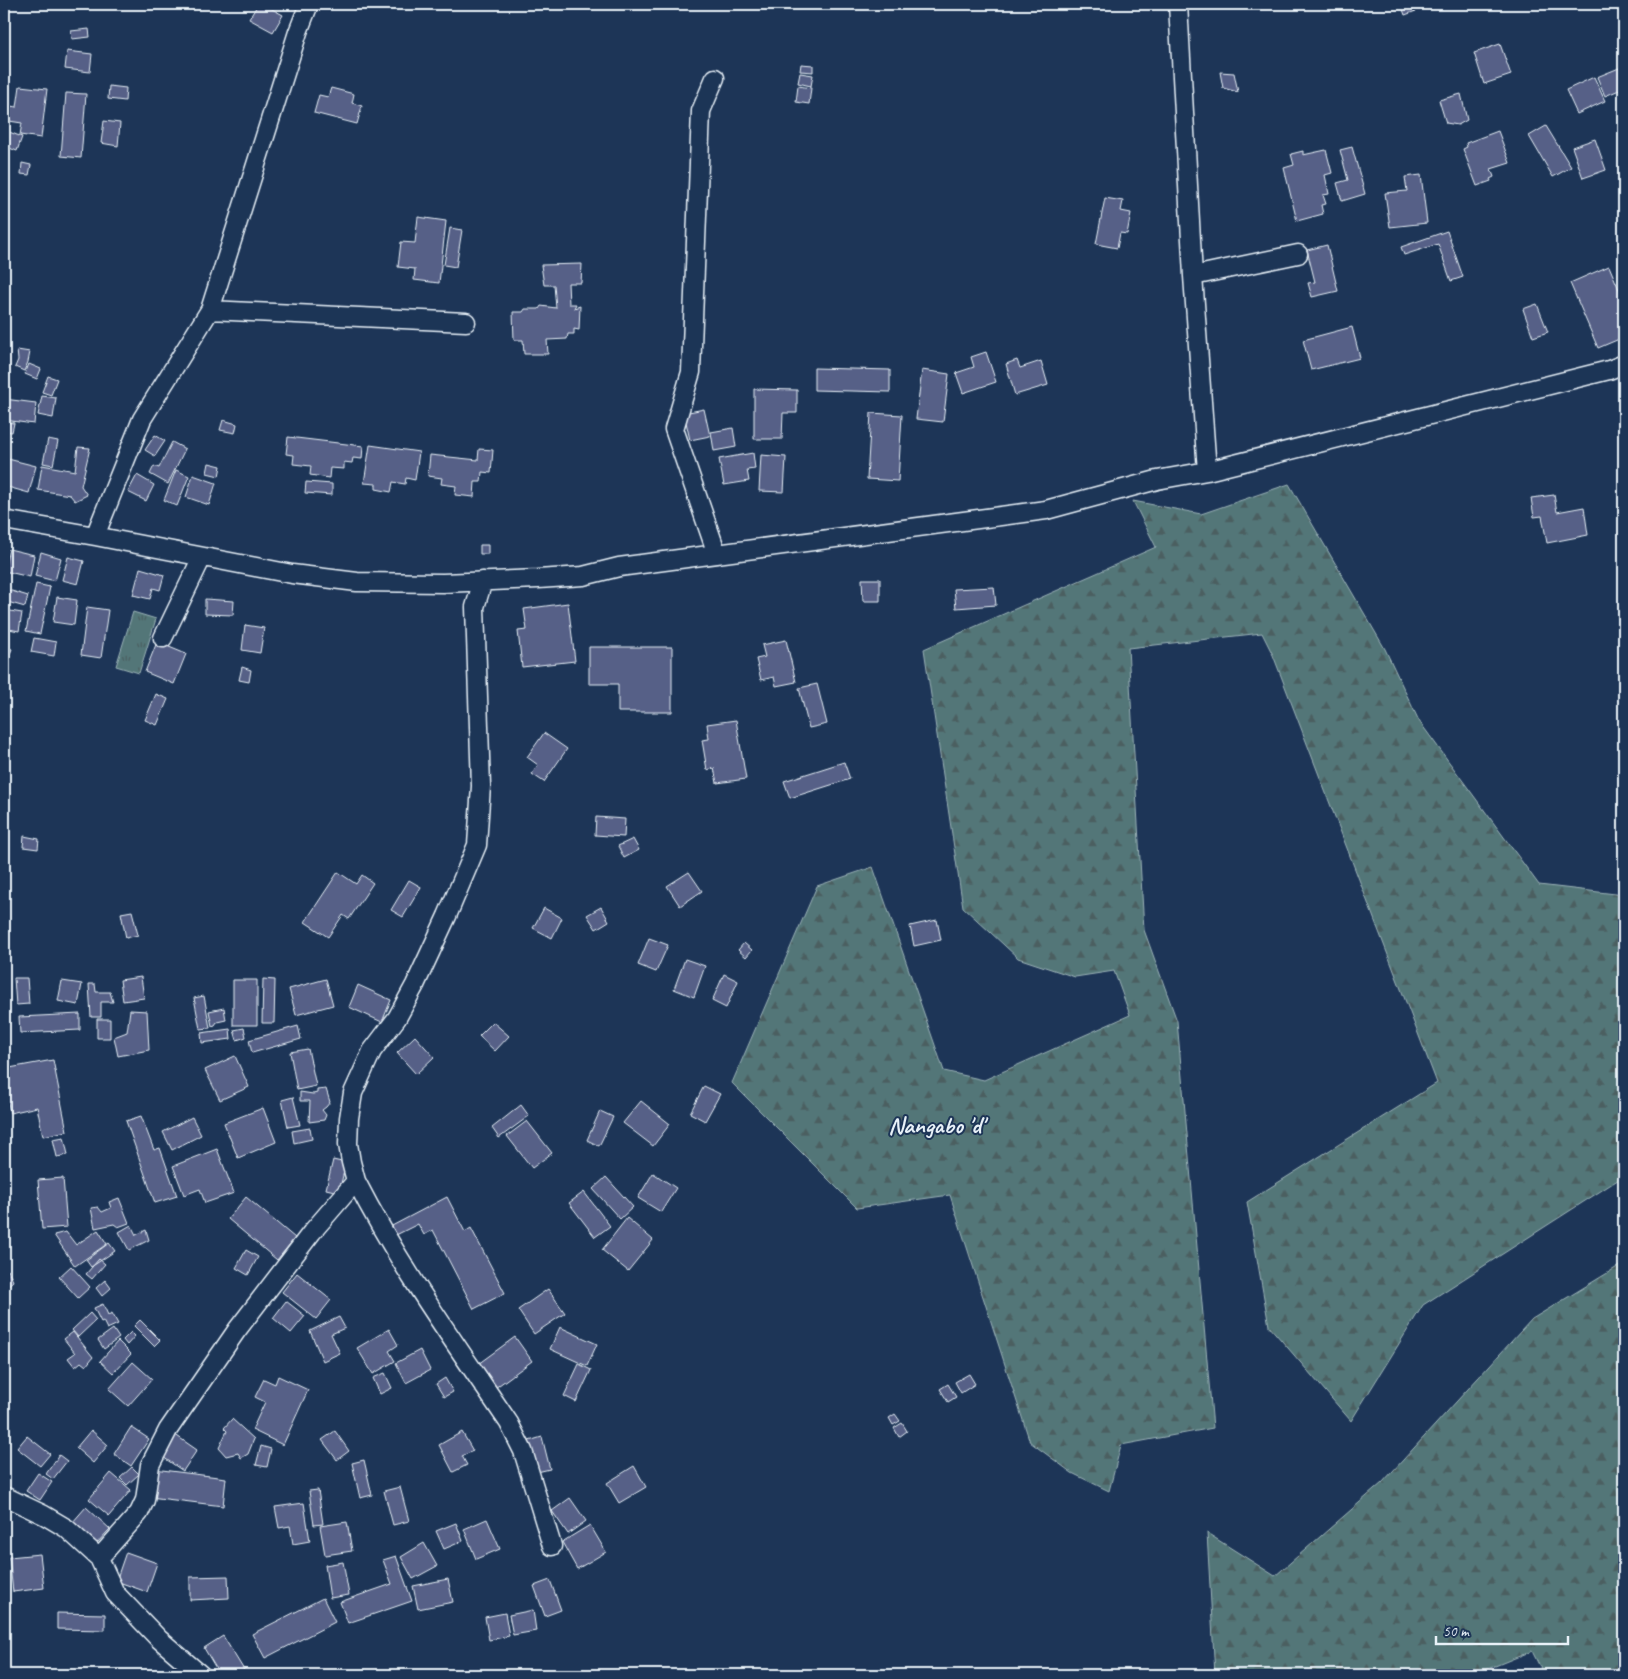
<svg xmlns="http://www.w3.org/2000/svg" width="1628" height="1679" viewBox="0 0 1628 1679" font-family="Caveat,sans-serif">
<style>
.grass{fill:url(#grass-tufts);stroke:#9db4b8}
.forest{fill:url(#forest-firs);stroke:#9db4b8}
.building{fill:#576087;stroke:#e8f1f8}
.lines{fill:none;stroke-linecap:round;stroke-linejoin:round}
.minor-casing{stroke:#e8f1f8;stroke-width:21}
.minor{stroke:#1d3557;stroke-width:18}
.labels{text-anchor:middle;stroke-width:4;stroke-linejoin:round;paint-order:stroke}
.quarter-label{font-size:24px;font-weight:bold;fill:#e8f1f8;stroke:#1d3557}
</style>
<defs>
<pattern id="grass-tufts" width="24" height="20" patternUnits="userSpaceOnUse" patternTransform="scale(1.25)"><rect width="24" height="20" fill="#527678"/><path d="M3 7l-1-3M5 7V3M7 7l1-3M15 17l-1-3M17 17v-4M19 17l1-3" fill="none" stroke="#4c5f61"/></pattern>
<pattern id="forest-firs" width="22" height="20" patternUnits="userSpaceOnUse" patternTransform="scale(1.25)"><rect width="22" height="20" fill="#527678"/><path d="M5 1l3.5 6h-7zM16 11l3.5 6h-7z" fill="#4c5f61"/></pattern>
</defs>
<rect width="100%" height="100%" fill="#1d3557"/>
<filter id="ink" filterUnits="userSpaceOnUse"><feTurbulence type="fractalNoise" baseFrequency=".02" numOctaves="2"/><feDisplacementMap in="SourceGraphic" scale="10" xChannelSelector="R" yChannelSelector="G"/><feConvolveMatrix kernelMatrix="1 2 1 2 8 2 1 2 1" color-interpolation-filters="sRGB"/></filter>
<g filter="url(#ink)">
<path class="grass" d="M133,612L156,619L139,673L116,666Z"/>
<path class="forest" d="M1289,484L1385,649L1419,721L1539,885L1624,895V1176L1423,1305L1351,1421L1269,1326L1247,1202L1437,1083L1273,655L1262,633L1128,648L1144,930L1177,1021L1213,1428L1121,1445L1109,1491L1072,1473L1030,1442L950,1195L857,1208L732,1083L817,886L873,867L944,1071L984,1080L1130,1015L1114,971L1075,977L1018,958L963,907L924,649L1156,547L1133,501L1201,514Z
M1624,1263V1675H1544L1532,1651L1473,1675H1215L1207,1533L1275,1576L1382,1483L1532,1319Z"/>
<path class="building" d="M258,4H263L283,15L273,32L249,19Z
M1401,4H1435L1405,15Z
M89,29L90,37L72,39L71,31Z
M1500,44L1511,75L1484,84L1474,53Z
M67,51L92,54L90,72L65,69Z
M801,64L813,65V72L800,71Z
M1624,66V88L1605,96L1597,77Z
M1220,72L1234,73L1238,92L1223,88Z
M800,73L813,75L811,86L798,83Z
M1594,77L1605,101L1577,114L1566,90Z
M20,86L47,89L41,138L20,135L22,123L9,121L10,106L17,107Z
M109,86L126,88L125,101L108,99Z
M798,86L811,88L809,104L796,102Z
M331,88L354,94L352,103L362,106L357,124L314,113L319,95L328,97Z
M66,93L86,94L81,158L61,156Z
M1461,94L1467,120L1458,125L1446,123L1439,100Z
M104,121L120,123L118,146L101,143Z
M1546,126L1571,167L1553,177L1529,136Z
M4,130L22,137L17,151L4,146Z
M1498,131L1510,163L1491,169L1494,177L1490,179L1491,181L1477,186L1463,149L1467,147L1466,143Z
M1595,139L1606,170L1583,178L1572,147Z
M1352,147L1365,194L1342,201L1337,183L1348,180L1340,150Z
M1326,150L1332,173L1325,175L1329,194L1323,195L1326,204L1321,205L1323,214L1297,221L1284,168L1294,165L1291,154L1303,151V155Z
M22,163L31,165L29,175L21,174Z
M1421,175L1427,223L1390,227L1385,193L1407,191L1405,177Z
M1105,198L1123,201L1121,211L1131,213L1127,234L1120,233L1117,248L1096,244Z
M418,217L446,221L439,283L414,280L415,269L398,267L401,242L415,243Z
M450,228L462,230L456,267L444,265Z
M1447,231L1463,277L1451,281L1438,244L1404,255L1401,247Z
M1327,245L1338,291L1312,297L1308,283L1315,282L1307,250Z
M582,264L581,283H568L569,304H576L574,308L580,306L579,330L574,329V334H568L567,339L547,340L548,354H524L523,340H514L513,312H523L525,309H539L541,306L556,308L554,285H544L541,265Z
M1609,266L1624,301V337L1598,348L1570,283Z
M1537,304L1548,332L1533,337L1523,309Z
M1352,327L1360,358L1311,370L1303,340Z
M17,350L30,352L28,362L24,371L15,367L18,360Z
M986,352L996,382L963,393L956,373L974,367L971,357Z
M1017,360L1020,368L1041,361L1048,385L1015,395L1006,364Z
M29,364L41,369L37,379L25,374Z
M814,368L890,370V392L814,390Z
M922,370L949,374L943,422L916,419Z
M48,376L57,379L51,395L42,392Z
M754,389L797,390V413H783L782,439H754Z
M42,396L56,398L53,418L38,415Z
M4,399L36,403L34,424L4,420Z
M704,409L710,436L690,440L684,413Z
M871,413L902,415L898,481L867,479Z
M223,420L237,424L235,433L220,430Z
M4,422L14,423L12,432L4,431Z
M733,428L736,447L714,451L711,432Z
M155,435L165,441L155,456L145,450Z
M288,437L363,446L362,459L353,458L352,463L344,462V469L330,468L329,478L310,475L311,466L293,464L294,455L286,454Z
M48,439L58,441L53,465L43,463Z
M172,442L185,449L168,484L150,474L154,466L159,468Z
M370,445L419,452L415,480L406,478L405,484L393,482L391,492L376,489V484L364,483Z
M78,447L90,448L81,486L87,495L75,501L70,495L38,490L42,465L75,471Z
M479,449L493,450L491,473L482,472L481,482H475L474,497L455,495L456,486L441,484L442,478L428,476L430,455L478,460Z
M753,453L755,469L747,470L749,481L724,485L719,459Z
M761,455L786,457L784,492L759,491Z
M4,458L36,466L29,493L4,486Z
M209,463L221,466L219,476L207,473Z
M176,470L189,476L177,506L164,500Z
M137,475L154,485L146,501L128,492Z
M193,475L216,483L209,505L186,497Z
M306,482L332,484V495L305,493Z
M1554,495L1557,512L1584,507L1588,535L1547,543L1542,516L1534,517L1531,498Z
M480,545H488V554H480Z
M9,549L34,555L30,577L4,571Z
M41,552L61,558L55,581L35,576Z
M68,557L84,561L78,584L62,580Z
M140,568L164,575L160,590L153,588L150,599L133,595Z
M862,579H880V601H863Z
M36,584L50,587L40,634L26,631Z
M994,587L996,605L956,608L954,589Z
M5,589L28,596L25,607L4,601Z
M57,597L77,600L74,625L53,622Z
M205,599L234,601L233,615L205,614Z
M568,603L575,661L522,667L518,631L527,630L524,609Z
M87,607L108,610L101,658L81,655Z
M4,610L22,613L19,631L4,628Z
M245,625L264,628L260,653L242,650Z
M34,638L56,642L54,656L31,652Z
M786,640L796,682L776,686L774,677L761,680L756,659L765,657L762,645Z
M157,642L186,654L174,684L145,672Z
M4,646L12,649L7,661L4,660Z
M589,647H672V712H618V684H589Z
M242,667L251,670L249,682L239,680Z
M817,684L827,724L809,728L799,688Z
M156,694L168,699L157,725L145,720Z
M736,720L746,779L717,783L714,768L707,770L702,740L709,739L707,724Z
M544,733L567,749L544,782L532,774L538,765L527,757Z
M844,762L850,779L790,798L784,781Z
M596,817L625,819L624,837L595,835Z
M24,836L39,839L38,849L23,847Z
M633,839L639,850L624,858L618,846Z
M338,872L356,884L362,875L373,883L349,919L343,915L328,937L305,922Z
M689,872L702,891L680,906L667,886Z
M409,880L421,887L403,917L391,910Z
M601,907L609,921L596,929L587,915Z
M544,908L562,918L552,938L533,928Z
M132,911L138,935L126,938L121,913Z
M937,920L941,940L914,946L910,926Z
M649,938L668,945L656,972L638,965Z
M744,943L752,950L746,957L738,950Z
M685,959L705,966L694,997L674,989Z
M724,974L738,981L726,1008L712,1001Z
M141,977L144,998L123,1001L120,980Z
M14,978H27L29,1004L16,1005Z
M263,979L275,980L274,1023H262Z
M326,979L333,1005L296,1015L289,989Z
M233,980H257V1025H233Z
M62,981L82,984L78,1005L58,1001Z
M89,984H95L96,992H110L113,1002H101V1017H91Z
M358,985L391,1000L382,1022L349,1007Z
M204,996L210,1028L200,1029L194,998Z
M224,1008L226,1020L217,1022L215,1025L212,1026L209,1011Z
M130,1010L147,1011L149,1050L118,1056L114,1037L127,1032Z
M80,1014V1030L20,1033L19,1017Z
M97,1019H110V1038H97Z
M493,1022L509,1036L495,1051L479,1036Z
M298,1026L301,1039L252,1053L249,1040Z
M244,1028L246,1037L237,1040L234,1030Z
M230,1029L231,1039L202,1043L201,1033Z
M415,1036L434,1057L416,1074L397,1053Z
M308,1049L316,1086L297,1090L290,1052Z
M235,1056L249,1087L220,1100L205,1070Z
M53,1060L67,1131L43,1136L37,1107L10,1113L4,1081V1069Z
M704,1086L720,1094L705,1121L690,1113Z
M326,1089L330,1102L326,1107L322,1110L326,1115L324,1120L309,1122L310,1101H300V1092L313,1094L317,1093V1090Z
M293,1097L300,1125L288,1127L282,1100Z
M641,1101L670,1124L653,1146L623,1123Z
M521,1105L529,1116L499,1138L492,1128Z
M263,1108L276,1142L238,1158L224,1123Z
M600,1111L613,1117L599,1146L587,1140Z
M141,1116L154,1150L160,1148L177,1196L155,1203L126,1121Z
M192,1117L201,1135L172,1150L163,1132Z
M527,1121L552,1153L532,1168L507,1136Z
M310,1128L312,1139L294,1143L292,1131Z
M64,1137L68,1155L57,1157L53,1139Z
M217,1149L234,1193L205,1203L200,1189L184,1195L173,1166Z
M333,1160L346,1163L339,1192L326,1189Z
M653,1173L676,1188L661,1212L638,1198Z
M606,1177L633,1207L620,1219L593,1189Z
M63,1178L67,1227L42,1229L38,1180Z
M584,1192L610,1226L595,1237L569,1203Z
M246,1197L295,1238L277,1260L228,1219Z
M447,1197L465,1232L471,1228L505,1293L474,1309L433,1230L424,1235L418,1224L394,1236L390,1227Z
M119,1198L129,1223L118,1227L114,1224L95,1228L91,1208L98,1207L102,1212L111,1208L109,1202Z
M627,1218L653,1240L628,1271L602,1250Z
M131,1225L136,1235L146,1230L149,1240L129,1250L119,1232Z
M98,1230L107,1244L75,1266L54,1235L66,1232L76,1245Z
M109,1243L115,1251L91,1267L86,1260Z
M246,1250L258,1257L248,1275L236,1268Z
M99,1259L105,1264L92,1279L86,1274Z
M71,1266L90,1287L78,1298L59,1277Z
M8,1270L13,1281L4,1289V1272Z
M297,1273L331,1300L316,1319L282,1292Z
M105,1280L111,1288L102,1296L96,1288Z
M548,1289L565,1313L534,1334L518,1310Z
M286,1301L305,1316L291,1333L273,1318Z
M103,1304L108,1315L112,1313L118,1324L107,1329L103,1321L101,1322L94,1308Z
M90,1313L96,1320L78,1337L72,1330Z
M339,1317L345,1328L331,1334L340,1353L323,1361L310,1331Z
M140,1320L160,1340L154,1346L134,1326Z
M560,1327L597,1344L587,1366L550,1349Z
M113,1329L119,1338L104,1349L98,1340Z
M389,1329L398,1345L389,1351L395,1361L373,1374L357,1348Z
M73,1332L93,1357L86,1366L81,1362L75,1367L68,1358L75,1353L64,1339Z
M131,1332L135,1336L127,1345L123,1340Z
M515,1337L532,1361L495,1388L478,1364Z
M118,1341L131,1354L113,1373L100,1361Z
M420,1350L430,1370L406,1383L396,1363Z
M133,1362L152,1379L128,1406L109,1389Z
M579,1364L591,1370L576,1402L564,1396Z
M385,1373L392,1388L380,1394L373,1378Z
M969,1374L975,1384L961,1393L955,1382Z
M278,1376L308,1390L283,1445L252,1430L265,1402L255,1397L264,1379L275,1384Z
M445,1378L453,1392L444,1397L436,1384Z
M948,1384L956,1397L948,1402L940,1389Z
M895,1414L900,1421L893,1425L889,1418Z
M232,1419L254,1439L248,1454L241,1458L238,1453L226,1456L219,1448L227,1431L224,1428Z
M902,1423L907,1431L899,1437L894,1428Z
M131,1427L149,1439L131,1466L114,1454Z
M91,1430L108,1445L93,1463L76,1448Z
M335,1431L349,1451L337,1460L322,1440Z
M462,1432L473,1451L462,1456L467,1465L453,1472L439,1445Z
M174,1434L197,1450L183,1471L160,1455Z
M27,1436L50,1454L40,1466L17,1448Z
M542,1437L550,1469L537,1472L529,1441Z
M261,1446L271,1449L267,1467L256,1465Z
M59,1455L67,1461L53,1479L46,1474Z
M364,1460L372,1495L360,1498L352,1463Z
M634,1466L646,1487L619,1503L607,1483Z
M132,1467L139,1474L127,1485L120,1478Z
M154,1469L226,1478L223,1506L150,1497Z
M38,1473L52,1482L40,1500L26,1491Z
M111,1473L131,1490L109,1516L89,1499Z
M400,1487L409,1521L393,1525L384,1491Z
M318,1490L323,1524L314,1525L309,1491Z
M570,1498L586,1521L568,1534L552,1511Z
M304,1503L310,1541L293,1544L290,1526L279,1528L275,1507Z
M86,1507L110,1529L96,1544L72,1523Z
M487,1519L500,1549L476,1559L464,1529Z
M347,1522L352,1551L325,1555L320,1526Z
M456,1523L463,1541L444,1549L436,1531Z
M590,1525L606,1552L577,1569L562,1542Z
M424,1543L437,1566L413,1579L401,1557Z
M126,1552L157,1563L147,1592L116,1581Z
M40,1554L44,1588L13,1592L9,1557Z
M396,1556L412,1601L348,1623L340,1602L392,1584L383,1560Z
M343,1562L349,1595L330,1598L325,1565Z
M228,1576L229,1598L190,1600V1577Z
M448,1579L453,1602L418,1609L413,1586Z
M550,1580L561,1610L545,1616L534,1586Z
M323,1598L335,1622L265,1658L252,1634Z
M533,1610L536,1631L513,1635L509,1615Z
M57,1613L105,1614V1630L57,1629Z
M505,1613L509,1636L489,1640L485,1617Z
M223,1636L247,1675H220L204,1648Z"/>
<g class="lines">
<g class="minor-casing">
<path id="minor" d="M1178,4L1193,276L1207,471
M715,78L701,111L691,372L674,429L717,554
M1193,276L1298,254
M210,310L466,322
M4,520L95,536L292,574L357,582L443,583L538,579L583,576L619,567L1046,510L1157,480L1207,471L1609,370L1624,364
M95,536L142,419L210,310L298,32L309,4
M163,638L202,557
M356,1181C400,1267 455,1343 509,1423L523,1451L552,1546
M4,1496L44,1515L66,1528L99,1558L115,1593L159,1639L201,1675
M99,1558L139,1513L145,1500L150,1465L168,1430L237,1330L312,1232L356,1181L351,1162L348,1144L349,1118L353,1093L372,1051L397,1018L415,985L447,916L477,845L481,786L475,607L483,581"/>
</g>
<use href="#minor" class="minor"/>
</g>
</g>
<g class="labels">
<g class="quarter-label">
<text x="936" y="1133">Nangabo 'd'</text>
</g>
</g>
<rect width="1628" height="1679" fill="none" stroke="#1d3557" stroke-width="20"/>
<rect x="10" y="10" width="1608" height="1659" fill="none" stroke="#e8f1f8" stroke-width="2" filter="url(#ink)"/>
<path d="M1436 1636v8h132v-8" fill="none" stroke="#e8f1f8" stroke-width="2.5"/>
<text x="1443" y="1636" font-size="15" fill="#e8f1f8" stroke="#1d3557" stroke-width="4" paint-order="stroke">50 m</text>
</svg>
